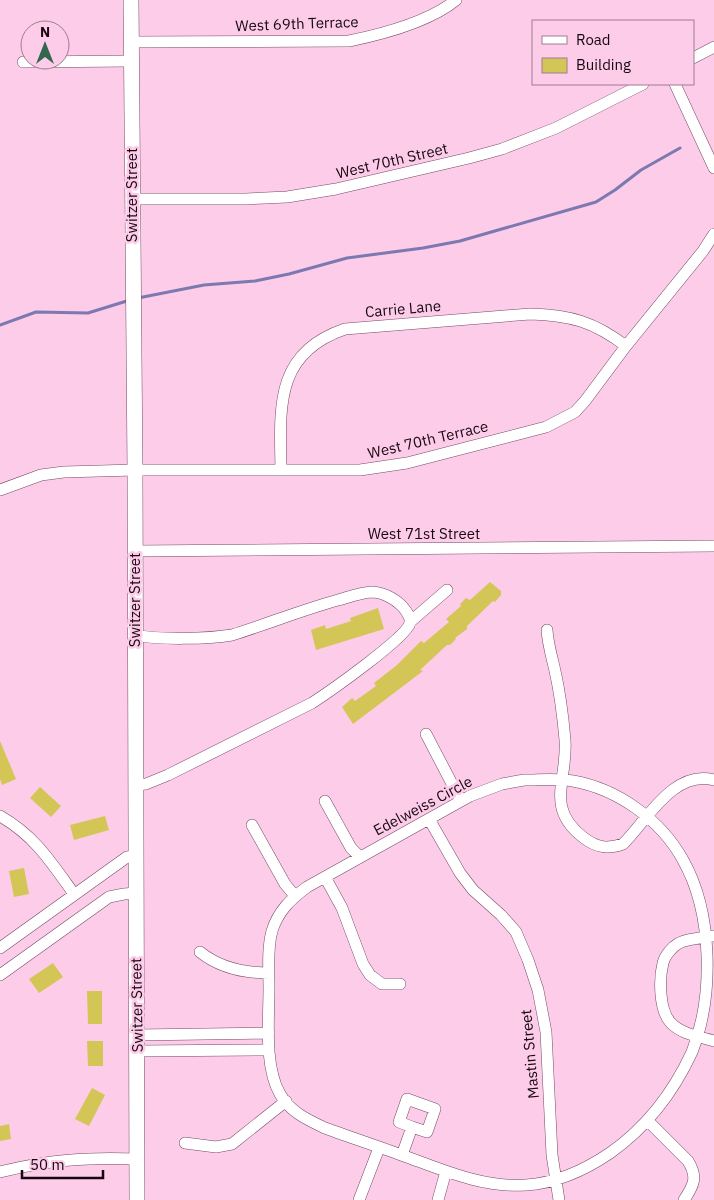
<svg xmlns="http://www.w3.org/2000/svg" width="714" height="1200" viewBox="0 0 714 1200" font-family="'IBM Plex Sans',sans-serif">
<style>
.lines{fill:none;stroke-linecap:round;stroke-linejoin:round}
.stream{stroke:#7c79b1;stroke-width:3}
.building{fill:#d4c656}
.minor-casing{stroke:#734b64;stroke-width:12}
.tertiary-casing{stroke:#734b64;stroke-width:16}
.minor{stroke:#fff;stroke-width:11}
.tertiary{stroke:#fff;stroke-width:15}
.labels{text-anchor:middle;stroke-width:5;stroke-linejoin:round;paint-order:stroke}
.street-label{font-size:15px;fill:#160711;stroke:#fccce8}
</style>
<rect width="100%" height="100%" fill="#fccce8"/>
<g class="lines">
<path class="stream" d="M138,298L204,285L255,281L289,274L347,258L423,248L460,241L596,202L615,190L641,170L680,148
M0,325L36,312L88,313L130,300"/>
</g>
<path class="building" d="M490,582L501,591V595L495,602L493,601L467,626V629L455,638L456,639L450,645H447L420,670L423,671L353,724L342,707L352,698L355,701L376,686L374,683L397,665L421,641L424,643L449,622L446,619L461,606L460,604L466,598L470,600Z
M378,608L384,629L316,650L311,630L325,625L326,629L351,621L350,618Z
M0,741L16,779L2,785L0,779Z
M40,787L61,806L51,817L30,798Z
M105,816L109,830L74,840L70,825Z
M24,868L29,894L14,897L9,871Z
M53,963L63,977L39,993L29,979Z
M87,991H102V1024H88Z
M87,1041H103V1066H88Z
M92,1088L105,1095L89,1126L75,1119Z
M9,1124L11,1139L0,1141V1126Z"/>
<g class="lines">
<g class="minor-casing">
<path id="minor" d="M131,42L349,41C383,34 429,22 456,0
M693,58L714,47
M23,62L131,61
M675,84L714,168
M132,199H246L287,197L336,189L469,158L502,149L556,128L643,84
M281,470C280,408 274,353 345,329L530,314C571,315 594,322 626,346
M0,490L41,475L64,472L135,470H360L407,463L546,427L575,412L585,401L626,346L703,251L714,234
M135,551L714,546
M410,622L447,590
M547,630C548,645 552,657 555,671C560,693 563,717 565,740C568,780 544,808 584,838C597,848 608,849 623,844C647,820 674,769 714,780
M135,635C159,640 208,639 232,635C267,624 302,610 338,600C349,597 360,593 371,592C382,592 394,598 402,606C406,611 411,616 410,623C406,638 329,692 312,703L168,775L146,784L135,785
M426,734L461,801
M524,780C540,780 557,778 573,781C618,789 661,820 683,860C713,913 714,996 692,1052C673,1093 647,1127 610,1153C585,1170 557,1183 526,1185C484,1188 445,1171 407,1157C380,1147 352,1138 325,1128C308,1120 290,1112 280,1094C264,1066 269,1020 269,988C269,970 267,949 272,931C278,911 291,899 307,887L470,796L502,784Z
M325,801L351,848L360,857
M0,816C35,836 51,862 74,894
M429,819L460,873L473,890L501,915L516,932L528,960L538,990L546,1032L552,1155L559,1200
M252,825L285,884L295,896
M325,877L342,908L363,964L370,975L382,984H400
M714,936C703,938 689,938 679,943C672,947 665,955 663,963C659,979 659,1011 671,1023C681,1034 701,1037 714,1041
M0,948L127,857L135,856
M200,952C220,968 244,973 269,973
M0,975L109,897L124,894L136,893
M137,1035L269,1033
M137,1051L269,1050
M648,1121L688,1161C698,1177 694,1185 684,1200
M185,1143L216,1147L232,1144L286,1101
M402,1155L412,1127L427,1132L435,1109L407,1099L399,1122L412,1127
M0,1172C48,1160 88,1157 137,1159
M359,1200L379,1148
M438,1200L446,1171"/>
</g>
<g class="tertiary-casing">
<path id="tertiary" d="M131,0L135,470L137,1200"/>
</g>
<use href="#minor" class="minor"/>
<use href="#tertiary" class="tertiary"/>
</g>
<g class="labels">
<g class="street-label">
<text transform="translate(297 24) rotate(-2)" y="5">West 69th Terrace</text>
<text transform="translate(392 161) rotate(-13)" y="5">West 70th Street</text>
<text transform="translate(132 195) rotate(-90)" y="5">Switzer Street</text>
<text transform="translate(403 309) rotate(-5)" y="5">Carrie Lane</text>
<text transform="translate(428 440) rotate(-13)" y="5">West 70th Terrace</text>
<text x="424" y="539">West 71st Street</text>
<text transform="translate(135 600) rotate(-90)" y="5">Switzer Street</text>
<text transform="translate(423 806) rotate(-28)" y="5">Edelweiss Circle</text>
<text transform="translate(137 1005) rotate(-91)" y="5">Switzer Street</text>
<text transform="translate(530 1054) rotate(-95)" y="5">Mastin Street</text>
</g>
</g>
<rect x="532" y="20" width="162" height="65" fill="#fccce8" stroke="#a07d92"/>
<rect x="542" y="36" width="25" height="8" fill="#ffffff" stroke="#a07d92"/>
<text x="576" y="45" font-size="15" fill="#160711">Road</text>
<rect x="542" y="58" width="25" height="15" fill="#d4c656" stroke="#a07d92"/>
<text x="576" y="70" font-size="15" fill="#160711">Building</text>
<g transform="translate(45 45)"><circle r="24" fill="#fccce8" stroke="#a07d92"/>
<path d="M0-4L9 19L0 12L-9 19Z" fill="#31674e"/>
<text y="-8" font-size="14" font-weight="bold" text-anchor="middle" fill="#160711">N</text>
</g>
<path d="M22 1170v8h81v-8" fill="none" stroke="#160711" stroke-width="2.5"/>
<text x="30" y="1170" font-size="15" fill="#160711" stroke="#fccce8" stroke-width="4" paint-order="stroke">50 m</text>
</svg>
